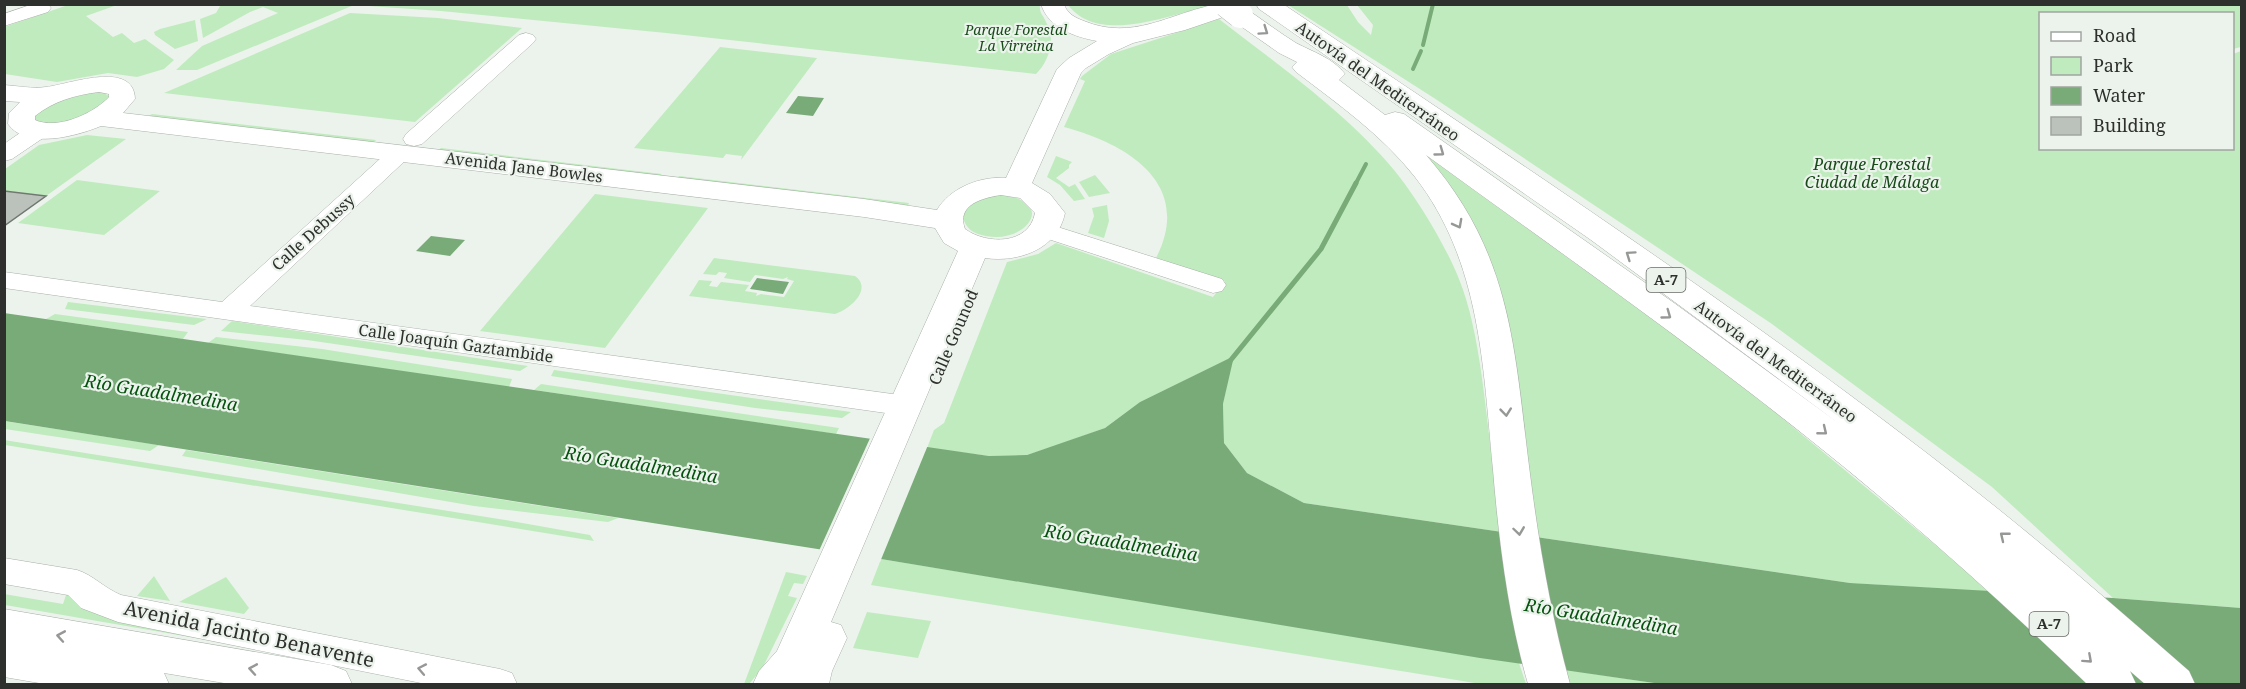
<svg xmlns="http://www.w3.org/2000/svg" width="2246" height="689" viewBox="0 0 2246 689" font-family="'Noto Serif',serif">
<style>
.green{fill:#c0ebbe}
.water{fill:#78ab77}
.pier{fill:#ecf3ec}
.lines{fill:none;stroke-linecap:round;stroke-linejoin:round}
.stream-far1{stroke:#78ab77;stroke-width:4}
.stream{stroke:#78ab77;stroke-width:5}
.building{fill:#bbc2bb;stroke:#717871;stroke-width:1.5}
.minor-casing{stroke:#a9b0a9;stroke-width:1}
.major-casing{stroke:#a9b0a9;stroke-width:1}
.highway-casing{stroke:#a9b0a9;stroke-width:1}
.minor{fill:#fff;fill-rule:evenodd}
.major{fill:#fff;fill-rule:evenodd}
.highway{fill:#fff;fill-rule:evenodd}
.highway-bridge-casing{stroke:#a9b0a9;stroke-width:27;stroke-linecap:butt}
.highway-bridge{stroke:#fff;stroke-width:26}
.oneway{stroke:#969896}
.labels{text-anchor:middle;stroke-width:4.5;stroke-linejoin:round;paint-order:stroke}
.far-park-label{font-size:14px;font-style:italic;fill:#164b18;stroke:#ecf3ec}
.shield{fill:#ecf3ec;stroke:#676a66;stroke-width:1.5}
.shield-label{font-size:15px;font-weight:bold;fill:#2e302d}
.street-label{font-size:16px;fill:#2e302d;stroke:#ecf3ec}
.park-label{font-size:16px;font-style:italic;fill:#164b18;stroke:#ecf3ec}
.water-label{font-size:18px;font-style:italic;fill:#05530e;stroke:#ecf3ec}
.near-street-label{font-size:20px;fill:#2e302d;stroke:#ecf3ec}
</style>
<rect width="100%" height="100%" fill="#ecf3ec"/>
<path class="green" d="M228,4L1040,5C1039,13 1043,15 1046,22C1057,40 1048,62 1036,74L666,33L441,11L354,5L197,70H176L202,46L278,13L263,7L250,12L203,38L200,19L216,13L220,6Z
M1205,4L1207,7C1167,15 1099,45 1068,5Z
M68,5H117L86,16L113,37L122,33L134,43L145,39L174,60L164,69L137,77L108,73L57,82L5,74L4,27Z
M1288,5H1347L1358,22L1371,35L1373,25L1357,5H2241V47L2233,49L2232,14H2040V148H2232L2233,54L2241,51V608L2113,598L1992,487L1772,324L1434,98Z
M350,13L438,18L522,28L415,122L164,93Z
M1219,19C1277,64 1347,113 1394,170C1417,198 1446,246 1459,279C1481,333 1485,413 1494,471L1511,337L1497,278L1478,232L1450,186L1419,150L1691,347L1776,413L1992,592L1850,583L1304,503L1247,473L1224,443L1223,404L1233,357L1140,402L1105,428L1058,445L1027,455L989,456L927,448L934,430L944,423L1007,262L1038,254L1056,243L1213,297L1225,281L1156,258C1194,184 1128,144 1064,127L1085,81L1080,79L1082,76L1111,54Z
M195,20L198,41L175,49L155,35L154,32L160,29Z
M720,47L817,58L741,160L742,156L726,154L723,158L634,148Z
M103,92L110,97C105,102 99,111 93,115C78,123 46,129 33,118C45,94 80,93 103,92Z
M152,114L376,140L371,145L145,118Z
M87,135L126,139L46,196L5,191V169L39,145Z
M441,148L662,174L658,178L436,152Z
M1056,156L1072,162L1069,165V168L1056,178L1069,187L1075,184L1085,199L1074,201L1060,185L1047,177Z
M1095,175L1110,193L1089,197L1079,182Z
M679,176L909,203L907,208L675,180Z
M77,180L160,191L104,235L18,223Z
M595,194L708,208L605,348L480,331Z
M994,195C1063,196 1026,250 978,234C963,229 957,211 972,203C979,199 987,197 994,195Z
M1107,205L1109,221L1104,238L1088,233L1094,216L1092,208Z
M714,258L855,276C873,289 850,309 835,314L689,296L699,280L712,281L709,286L717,287L721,282L749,285L745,291L757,293L756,296L761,294L784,297L794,281L787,279L788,277L783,279L755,275L750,282L724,278L727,273L719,272L716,275L703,274Z
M68,302L207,319L194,325L65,309Z
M55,314L188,332L183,339L46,319Z
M232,321L528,366L520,371L307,340L221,331Z
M216,337L322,349L512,379L509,387L208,343Z
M554,370L851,412L842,418L755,408L551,376Z
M541,384L839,428L836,434L534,390Z
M4,421L159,445L150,451L5,429Z
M4,440L511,521L590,535L594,541L5,445Z
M186,450L618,518L608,522L474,506L182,456Z
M881,559L1519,663L1526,684H1481L871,585Z
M786,572L807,576L803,584L794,583L788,596L797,598L762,669L749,684H744Z
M154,576L170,601L137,596Z
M226,577L249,608L244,614L179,602Z
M67,592L441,679L471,684H440L317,659L5,605L4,594L63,604Z
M867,612L931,621L918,658L853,648Z
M1561,669L1661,684H1566Z"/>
<path class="water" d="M798,96L824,98L813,116L786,113Z
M431,236L465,240L450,256L416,251Z
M757,278L789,282L783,294L750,289Z
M4,313L989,456L1027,455L1105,428L1140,402L1234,356L1223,404L1224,443L1247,473L1304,503L1850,583L2113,598L2241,608V684H1661L1480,658L881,559L5,421Z"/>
<path class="pier" d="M871,436L928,445L880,562L818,553Z"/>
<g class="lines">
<path class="stream-far1" d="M1423,45L1433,4
M1413,69L1421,51
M1355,185L1366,164"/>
<path class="stream" d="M1230,361L1321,249L1356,183"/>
</g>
<path class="building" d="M4,191L46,196L4,226Z"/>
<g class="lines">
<g class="minor-casing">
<path id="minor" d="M33,4H48L51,8L48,12L4,26V14Z
M526,33L533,35L536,39L533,43L422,144L414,146L406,144L403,139L406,134L519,35Z
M38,124L46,126L49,131L46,136L12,159L4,161V144L30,126Z
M400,146L408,148L411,153L408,158L250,306L907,396L917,399L921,406L917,413L907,416L4,288V272L222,302L392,148Z
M1045,223L1222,279L1226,285L1222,291L1213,293L1036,235L1033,230L1036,225Z
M4,558L77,570C93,575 104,588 121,595L500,669L512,673L517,684H426L118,622L81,608L68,595L4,584Z"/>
</g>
<g class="major-casing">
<path id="major" d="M1041,4H1064C1067,14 1076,18 1084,21C1132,41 1169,14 1213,5C1225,3 1239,4 1250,4L1247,9L1185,30L1133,43L1109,54L1086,68L1081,73L1032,183L1050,194L1065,213C1058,249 1018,263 985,258L831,622L841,625L847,638L832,671L829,684H753L759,671L777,651L958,251L944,243L935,228L864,217L101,126C77,136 26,150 8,124L9,113L20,102L4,101V85C18,86 33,89 46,87C67,85 134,59 135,99L123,113L864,199L937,210C950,188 980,176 1006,178L1057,69L1069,58L1097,41C1075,37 1048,28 1041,4ZM99,92L109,94V97C93,114 57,130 35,120V116C54,101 75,95 99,92ZM1001,195L1020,198L1035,213C1029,245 987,245 965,229C956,205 982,198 1001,195Z
M4,609L331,665L346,671L352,684H230L164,673L169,684H45L4,677Z"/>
</g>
<g class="highway-casing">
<path id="highway" d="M1256,4H1283C1516,161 1752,315 1973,489C2047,547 2118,609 2189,671L2195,684H2145L2130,671L2136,684H2087C1998,598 1905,515 1808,438C1684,339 1554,248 1426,155C1513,255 1514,349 1530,474C1539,545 1551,615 1570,684H1528C1508,615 1499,542 1493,470C1483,367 1481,262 1415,177C1382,135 1338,104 1296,72L1292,67L1297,62L1279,53L1232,20L1228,15L1232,10L1240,8L1248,10C1264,21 1280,33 1296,43C1313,52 1333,58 1345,74L1339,80L1385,115L1395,112L1404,114L1674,303L1841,425L1591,240L1259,9Z"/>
</g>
<use href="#minor" class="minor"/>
<use href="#major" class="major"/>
<use href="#highway" class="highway"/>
<g class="highway-bridge-casing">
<path id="highway-bridge" d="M1226,4L1240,15"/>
</g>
<use href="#highway-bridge" class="highway-bridge"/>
</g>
<defs><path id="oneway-chevron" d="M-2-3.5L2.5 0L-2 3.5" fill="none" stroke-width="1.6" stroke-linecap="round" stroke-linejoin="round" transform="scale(1.5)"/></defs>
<g class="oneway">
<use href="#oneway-chevron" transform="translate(1264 31) rotate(35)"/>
<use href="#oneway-chevron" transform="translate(1440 152) rotate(36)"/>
<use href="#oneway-chevron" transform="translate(1458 224) rotate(62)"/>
<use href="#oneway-chevron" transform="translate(1630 255) rotate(-145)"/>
<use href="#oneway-chevron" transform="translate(1667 315) rotate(36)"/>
<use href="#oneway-chevron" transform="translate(1506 412) rotate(84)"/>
<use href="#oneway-chevron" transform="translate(1823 431) rotate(39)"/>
<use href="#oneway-chevron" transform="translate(1519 531) rotate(82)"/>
<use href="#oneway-chevron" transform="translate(2004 536) rotate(-141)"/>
<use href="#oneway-chevron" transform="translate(61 636) rotate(-170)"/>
<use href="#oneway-chevron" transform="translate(2088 659) rotate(42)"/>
<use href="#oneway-chevron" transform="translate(253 669) rotate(-170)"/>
<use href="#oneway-chevron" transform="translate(422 669) rotate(-169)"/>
</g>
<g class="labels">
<g class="far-park-label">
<text x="1016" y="35">Parque Forestal<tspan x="1016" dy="16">La Virreina</tspan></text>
</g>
<g class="shield">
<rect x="1646.5" y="268" width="39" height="24" rx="4.5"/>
<rect x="2029.5" y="612" width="39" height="24" rx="4.5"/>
</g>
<g class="shield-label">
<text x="1666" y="285">A-7</text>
<text x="2049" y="629">A-7</text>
</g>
<g class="street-label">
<text transform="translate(1378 81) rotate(35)" y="6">Autovía del Mediterráneo</text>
<text transform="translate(524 167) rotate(7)" y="6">Avenida Jane Bowles</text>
<text transform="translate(313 232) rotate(-42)" y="6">Calle Debussy</text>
<text transform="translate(953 337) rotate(-67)" y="6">Calle Gounod</text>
<text transform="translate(456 343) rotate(8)" y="6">Calle Joaquín Gaztambide</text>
<text transform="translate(1776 361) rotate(36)" y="6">Autovía del Mediterráneo</text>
</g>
<g class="park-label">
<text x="1872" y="170">Parque Forestal<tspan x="1872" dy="18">Ciudad de Málaga</tspan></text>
</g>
<g class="water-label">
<text transform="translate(161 393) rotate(9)" y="6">Río Guadalmedina</text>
<text transform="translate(641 465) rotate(9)" y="6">Río Guadalmedina</text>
<text transform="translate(1121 543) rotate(9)" y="6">Río Guadalmedina</text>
<text transform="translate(1601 617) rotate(9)" y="6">Río Guadalmedina</text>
</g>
<g class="near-street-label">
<text transform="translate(249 634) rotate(12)" y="7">Avenida Jacinto Benavente</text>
</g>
</g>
<rect width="2246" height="689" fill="none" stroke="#2e302d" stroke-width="12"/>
<rect x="2039" y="12" width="195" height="138" fill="#ecf3ec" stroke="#a0a5a0" stroke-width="1.5"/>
<rect x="2051" y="32" width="30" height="9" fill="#ffffff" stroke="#a0a5a0" stroke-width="1.5"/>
<text x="2093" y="42" font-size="18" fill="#2e302d">Road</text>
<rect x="2051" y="57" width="30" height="18" fill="#c0ebbe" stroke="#a0a5a0" stroke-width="1.5"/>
<text x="2093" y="72" font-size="18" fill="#2e302d">Park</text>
<rect x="2051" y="87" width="30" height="18" fill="#78ab77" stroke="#a0a5a0" stroke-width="1.5"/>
<text x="2093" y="102" font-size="18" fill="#2e302d">Water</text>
<rect x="2051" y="117" width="30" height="18" fill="#bbc2bb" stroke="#a0a5a0" stroke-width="1.5"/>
<text x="2093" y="132" font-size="18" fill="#2e302d">Building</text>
</svg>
